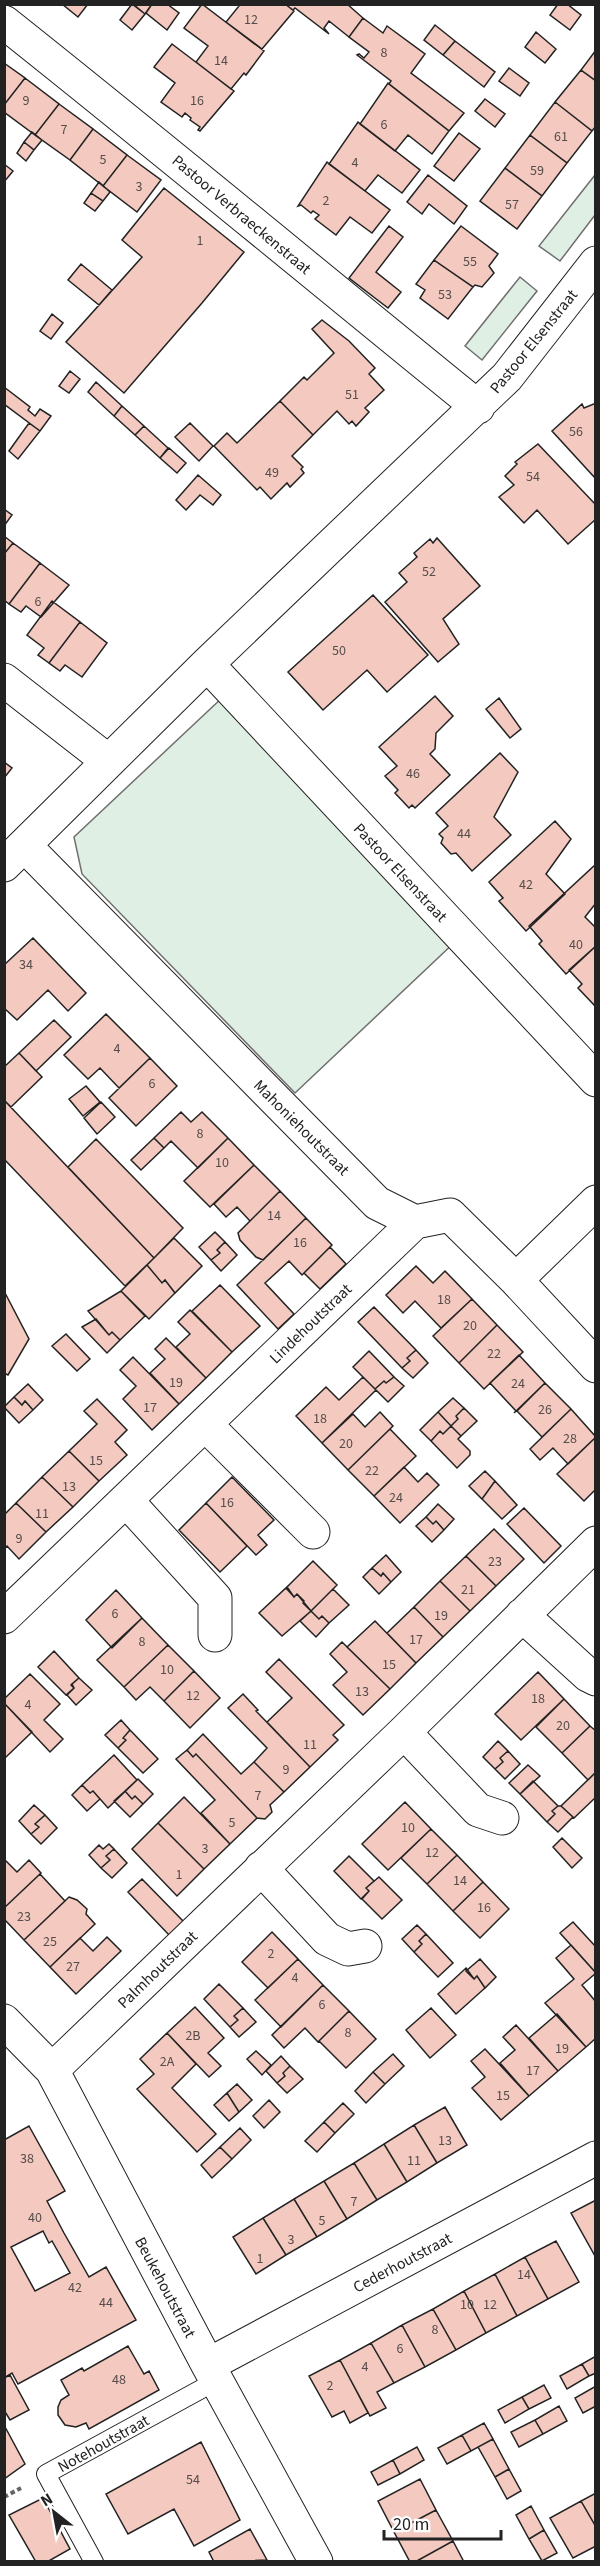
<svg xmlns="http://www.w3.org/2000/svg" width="600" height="2566" viewBox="0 0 600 2566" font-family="'Source Sans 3',sans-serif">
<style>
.green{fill:#e0efe3;stroke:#6f6f6f;stroke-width:1.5}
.building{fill:#f3c9c0;stroke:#222;stroke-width:1.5;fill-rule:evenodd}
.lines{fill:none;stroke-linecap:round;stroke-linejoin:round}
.service-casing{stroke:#222;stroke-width:20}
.minor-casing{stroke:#222;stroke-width:35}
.path{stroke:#646464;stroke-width:4;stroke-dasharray:4.5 3;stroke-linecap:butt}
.service{stroke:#fff;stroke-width:18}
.minor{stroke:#fff;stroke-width:33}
.labels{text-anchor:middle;stroke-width:4.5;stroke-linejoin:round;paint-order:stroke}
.number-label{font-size:14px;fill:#564c4a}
.street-label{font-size:16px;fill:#222;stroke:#fff}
</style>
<rect width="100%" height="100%" fill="#fff"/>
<path class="green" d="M595,175V215L560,261L539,246Z
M520,277L537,291L482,360L465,346Z
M224,696L457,940L295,1093L82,874L74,837Z"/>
<path class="building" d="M62,4H88L78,17Z
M132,4L145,14L132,30L120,20Z
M133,4H152L145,14Z
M152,4H167L179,13L167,30L146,13Z
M202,4L264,51L246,75L244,73L231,89L196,62L208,46L184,28Z
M236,4H285L294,11L262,49L226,22L239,6Z
M285,4H347L363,18L349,37L329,21L324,28L329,34L295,8L293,10Z
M558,4H567L581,15L570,30L550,15Z
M363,18L383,33L387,26L425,54L411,73L464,113L449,131L389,84L391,81L357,55L359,54L364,58L369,52L349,37Z
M435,25L455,41L443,55L424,40Z
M536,32L556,49L545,63L525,47Z
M455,41L495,72L484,87L443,55Z
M172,44L234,91L200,131L198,130L200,127L190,120L191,118L185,113L182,117L161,102L175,83L154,67Z
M596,50V81L581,70Z
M4,63L25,78L4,105Z
M509,68L529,83L520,96L499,81Z
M581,70L596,81V126L592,131L555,102Z
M25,78L59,104L35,135L4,112V105Z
M388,83L449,131L432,154L408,135L395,151L360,124Z
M485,99L505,114L495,127L475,111Z
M555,102L592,131L567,163L530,135Z
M59,104L93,129L70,160L35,135Z
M358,122L420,170L402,193L378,175L365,191L329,164Z
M93,129L127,155L103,186L70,160Z
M32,132L42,140L34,150L24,142Z
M459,133L480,149L454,181L434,166Z
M530,135L567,163L542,196L505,168Z
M24,142L34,150L26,161L17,153Z
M127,155L161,180L137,212L103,186Z
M327,162L390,210L372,233L350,217L336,235L315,219L319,215L313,211L311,213L301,205L298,206Z
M4,164L13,171L4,182Z
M505,168L542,196L517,229L480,201Z
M428,175L467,206L454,224L429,204L422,214L407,202Z
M99,182L110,192L103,201L91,193Z
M164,188L244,252L202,303L124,393L66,342L142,257L122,240Z
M91,193L103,201L95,211L84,203Z
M389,226L403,237L376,272L401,292L388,308L349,278Z
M461,226L498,254L489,266L494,273L482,287L475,285L473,287L434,260Z
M434,260L473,287L448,319L420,298L425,290L416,284Z
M81,264L112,290L99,305L68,280Z
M52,314L63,323L51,339L40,331Z
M322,320L349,341L375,368L369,374L384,390L365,408L369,412L356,426L352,421L349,424L337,411L313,435L280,401L304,377L307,380L334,353L312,329Z
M70,371L80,379L69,393L59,386Z
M96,382L122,406L114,416L88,392Z
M4,387L30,407L28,410L35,416L40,409L51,416L40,431L4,404Z
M280,401L313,435L292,456L303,467L301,469L304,473L290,487L287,483L271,499L260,487L257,490L214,446L227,433L237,443Z
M596,403V479L552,431L582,404L584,408Z
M122,406L144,426L135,435L114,416Z
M29,423L40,431L18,459L9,451Z
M190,423L213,446L199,461L175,437Z
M144,426L168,448L160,458L135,435Z
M538,444L596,505V519L568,544L537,510L524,523L499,497L514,485L505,476L517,464L515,462Z
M169,448L186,463L177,473L160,458Z
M198,475L221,495L213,505L200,495L186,510L176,500Z
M4,509L12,515L4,526Z
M4,536L13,543L4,554Z
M437,538L480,586L443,619L459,644L438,662L385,602L407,582L399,573L417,557L414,553L430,539L433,543Z
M13,543L40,563L9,604L4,600V554Z
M40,563L69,585L41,617L26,606L21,612L9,604Z
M373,595L428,655L387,692L367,670L323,710L288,672Z
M52,601L80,622L49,663L38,655L44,648L27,635Z
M80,622L107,643L82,677L65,665L60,671L49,663Z
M435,696L453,716L436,733L435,749L430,754L450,775L415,808L412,805L409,808L395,793L398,790L385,776L397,766L379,747Z
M499,698L521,729L510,738L486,709Z
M500,753L518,772L494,817L511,835L472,871L456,853L451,854L441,843L443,838L439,834L448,826L436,813Z
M4,762L12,768L4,778Z
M555,821L571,839L546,874L565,894L526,931L499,901L503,898L489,882Z
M595,865L596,903L585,917L596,928V946L566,974L539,944L542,941L529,926Z
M33,938L86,993L68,1011L48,990L17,1020L4,1008V965Z
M596,946V1007L578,988L582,984L569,970Z
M106,1014L150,1058L119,1088L100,1068L88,1079L64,1055Z
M54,1020L71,1037L36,1071L19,1053Z
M19,1053L42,1077L11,1107L4,1100V1067Z
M150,1058L177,1086L136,1126L109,1098Z
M86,1086L100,1102L83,1116L69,1099Z
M4,1100L154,1258L125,1286L4,1159Z
M101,1102L115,1117L97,1134L84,1118Z
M181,1112L191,1122L202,1112L228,1138L198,1168L171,1141L164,1148L154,1138Z
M154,1138L164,1148L141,1170L131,1160Z
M228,1138L254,1165L210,1207L184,1181Z
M96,1139L183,1228L154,1258L68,1167Z
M254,1165L280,1191L250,1221L237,1207L226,1217L214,1204Z
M280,1191L306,1218L263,1260L256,1257L240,1240L238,1233Z
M306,1218L332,1245L302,1275L289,1261L265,1283L294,1314L278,1329L237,1285Z
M215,1232L225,1242L217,1250L220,1253L211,1260L199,1247Z
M174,1238L202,1266L175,1293L165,1280L162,1283L147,1265Z
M225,1242L237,1255L221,1271L211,1260L220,1253L217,1250Z
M330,1247L346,1264L320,1289L304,1273Z
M147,1265L162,1283L165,1280L175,1293L149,1319L121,1291Z
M416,1266L433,1283L445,1271L472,1299L441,1328L415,1301L403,1313L386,1295Z
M220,1285L260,1326L232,1352L192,1311Z
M4,1291L29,1339L8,1375L4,1373Z
M121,1291L145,1316L120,1340L112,1332L109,1335L88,1311Z
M472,1299L497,1325L459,1363L433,1336Z
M374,1307L416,1350L407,1358L410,1361L402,1368L358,1322Z
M190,1310L232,1352L206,1378L176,1347L190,1334L178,1322Z
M96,1319L109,1335L112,1332L120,1340L107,1353L82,1327Z
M497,1325L523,1352L484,1389L459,1363Z
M66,1334L90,1359L77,1371L52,1346Z
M166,1338L206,1378L179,1404L150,1373L165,1359L155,1349Z
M416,1350L428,1363L413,1378L402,1368L410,1361L407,1358Z
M369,1351L394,1377L386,1383L384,1381L375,1389L353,1367Z
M519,1355L545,1383L514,1413L516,1411L490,1383Z
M133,1357L179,1404L152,1430L123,1399L136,1386L120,1370Z
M363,1377L376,1390L322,1443L296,1416L326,1387L339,1400Z
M394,1377L404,1386L388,1402L375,1389L384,1381L386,1383Z
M545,1383L571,1409L542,1437L517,1411Z
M28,1384L43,1400L33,1410L25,1401L22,1405L14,1397Z
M14,1397L22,1405L25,1401L33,1410L19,1423L4,1407Z
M453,1398L464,1408L456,1416L458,1419L451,1426L438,1412Z
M97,1399L127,1430L115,1442L127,1455L99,1481L69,1451L97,1424L84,1411Z
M464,1408L477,1421L461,1436L451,1426L458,1419L456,1416Z
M571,1409L596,1437L568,1464L553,1448L540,1460L530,1449Z
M380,1412L393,1426L348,1470L322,1443L353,1414L365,1427Z
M438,1412L451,1426L443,1434L440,1431L431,1441L420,1430Z
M451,1426L461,1436L458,1439L470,1451V1455L457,1468L431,1441L440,1431L443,1434Z
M390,1429L416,1456L374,1496L348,1470Z
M596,1437V1489L584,1501L557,1474Z
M69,1451L99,1481L73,1507L42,1477Z
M404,1467L418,1482L427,1473L439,1485L400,1523L374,1496Z
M485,1471L495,1481L482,1499L469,1486Z
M42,1477L73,1507L46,1532L16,1503Z
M232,1477L274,1520L258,1535L267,1545L256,1555L206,1503Z
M495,1481L517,1505L502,1519L482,1499Z
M16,1503L46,1532L19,1559L7,1546L4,1549V1515Z
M206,1503L247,1546L220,1572L179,1530Z
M438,1504L454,1519L444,1530L436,1521L433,1524L426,1517Z
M524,1508L561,1546L544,1563L507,1524Z
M426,1517L433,1524L436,1521L444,1530L432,1542L416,1526Z
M494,1529L524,1559L496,1586L466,1556Z
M386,1555L401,1572L391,1582L383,1573L381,1576L372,1568Z
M466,1556L496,1586L470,1611L440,1581Z
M313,1561L337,1585L311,1611L297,1594L294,1597L286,1588Z
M372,1568L381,1576L383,1573L391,1582L379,1594L363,1577Z
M440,1581L470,1611L443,1637L414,1607Z
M287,1587L294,1597L297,1594L304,1601L303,1603L311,1611L282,1636L259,1613Z
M333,1589L349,1605L329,1623L322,1616L319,1619L311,1611Z
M116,1590L142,1618L112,1648L86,1620Z
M414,1607L443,1637L416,1663L387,1633Z
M311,1611L319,1619L322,1616L329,1623L316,1637L300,1621Z
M142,1618L168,1645L124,1687L97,1660Z
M375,1621L416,1663L390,1689L347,1647Z
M342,1642L390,1689L363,1715L333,1685L347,1672L330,1654Z
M168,1645L194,1671L164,1701L150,1687L136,1700L124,1687Z
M54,1651L79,1678L71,1685L74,1688L66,1695L38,1667Z
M279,1659L344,1725L333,1735L338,1740L310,1767L267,1722L292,1698L266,1672Z
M194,1671L220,1698L190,1728L164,1701Z
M538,1672L564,1699L521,1740L495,1714Z
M30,1674L60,1704L44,1720L63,1739L50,1752L4,1703V1699Z
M79,1678L92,1690L76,1705L67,1695L74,1688L72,1684Z
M243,1694L258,1710L256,1711L310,1767L284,1792L254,1762L267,1748L228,1708Z
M564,1699L590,1726L562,1753L536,1727Z
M4,1703L32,1732L6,1757L4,1755Z
M121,1720L130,1730L123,1738L126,1740L118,1748L105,1735Z
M590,1726L596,1731V1772L588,1780L562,1753Z
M130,1730L158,1759L143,1773L118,1748L126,1740L123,1738Z
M203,1734L241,1774L254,1762L284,1792L270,1805L272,1812L265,1819L257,1818L196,1754L193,1757L187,1750Z
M498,1741L508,1751L500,1758L503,1762L495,1769L483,1757Z
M187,1750L193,1757L196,1754L257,1818L230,1844L201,1813L215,1800L176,1759Z
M508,1751L520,1764L505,1779L495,1769L503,1762L500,1758Z
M114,1755L137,1780L108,1808L93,1791L90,1793L82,1785Z
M528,1765L540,1776L520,1794L509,1783Z
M596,1772V1797L574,1818L561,1806Z
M138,1779L153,1794L143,1804L135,1796L132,1799L125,1791Z
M533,1781L558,1806L552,1811L555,1814L547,1822L520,1794Z
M82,1785L90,1793L93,1791L100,1799L87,1811L72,1795Z
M125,1791L132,1799L135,1796L143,1804L130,1817L114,1801Z
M184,1797L230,1844L204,1869L158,1823Z
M405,1802L431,1829L388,1870L362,1844Z
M34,1805L45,1815L35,1824L39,1827L31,1834L19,1821Z
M558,1806H561L573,1817L558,1832L547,1822L555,1814L552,1811Z
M45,1815L57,1828L41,1844L31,1834L39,1827L35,1824Z
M158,1823L204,1869L177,1896L132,1849Z
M431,1829L457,1855L427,1884L401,1858Z
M562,1838L582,1858L572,1868L553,1847Z
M109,1844L114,1849L106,1856L110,1860L101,1868L89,1855L99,1845L103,1849Z
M114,1849L127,1863L112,1878L101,1868L110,1860L106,1856Z
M457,1855L483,1882L453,1911L427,1884Z
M349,1856L374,1881L366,1888L369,1891L361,1899L334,1871Z
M4,1859L17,1872L29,1860L41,1873L4,1908Z
M40,1874L65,1901L24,1940L4,1919V1908Z
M379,1877L402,1900L382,1919L362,1899L369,1891L366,1888Z
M142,1879L184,1922L170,1936L128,1892Z
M483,1882L509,1909L480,1938L453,1911Z
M69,1897L77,1900L87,1909L86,1914L95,1924L50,1967L24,1940Z
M573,1922L596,1947V1973L560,1933Z
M417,1925L426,1934L419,1941L422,1944L414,1952L402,1939Z
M272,1932L298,1959L268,1988L242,1962Z
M426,1934L453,1963L438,1977L414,1952L422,1944L419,1941Z
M107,1937L121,1951L76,1994L50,1967L80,1938L93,1951Z
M571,1945L596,1973L582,1985L596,2002V2038L586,2047L545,2003L574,1979L556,1958Z
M298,1959L323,1985L281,2027L255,2000Z
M480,1959L496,1977L485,1988L477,1976L474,1979L466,1971Z
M466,1968L474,1979L477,1976L485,1988L456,2014L438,1994Z
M219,1984L243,2008L234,2016L238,2020L230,2027L204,1999Z
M323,1985L349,2011L318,2042L305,2028L284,2048L272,2035Z
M195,2007L224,2038L208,2053L221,2066L209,2077L167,2033Z
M243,2008L256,2022L239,2037L230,2027L238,2020L234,2016Z
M431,2008L456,2035L430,2058L406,2030Z
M349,2011L376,2039L346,2068L319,2041Z
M557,2014L586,2047L558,2071L529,2038Z
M516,2025L558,2071L529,2096L500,2063L515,2050L503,2037Z
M167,2033L196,2064L172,2088L216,2134L197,2152L137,2089L154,2074L140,2059Z
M485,2049L529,2096L501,2120L472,2088L485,2077L471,2061Z
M256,2051L271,2065L262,2075L247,2059Z
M393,2054L404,2066L385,2084L373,2072Z
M281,2056L290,2066L283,2073L285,2076L277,2083L266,2071Z
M290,2066L303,2079L287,2093L277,2083L285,2076L283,2073Z
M373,2072L385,2084L366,2103L355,2091Z
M237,2084L252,2100L239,2112L227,2093Z
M227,2093L239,2112L229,2121L214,2105Z
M269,2100L280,2112L264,2128L253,2116Z
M343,2103L354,2114L335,2133L324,2122Z
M445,2107L467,2145L437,2163L414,2125Z
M324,2122L335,2133L317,2152L305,2141Z
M414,2125L437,2163L407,2182L384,2144Z
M29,2126L65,2191L47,2201L64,2233L89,2277L106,2267L136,2320L18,2384L12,2373L4,2378V2140ZM43,2231L49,2243L52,2241L70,2273L35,2291L11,2247Z
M240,2128L251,2140L232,2159L220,2147Z
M384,2144L407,2182L377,2200L354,2163Z
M220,2147L232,2159L212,2178L201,2165Z
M354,2163L377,2200L347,2219L324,2181Z
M324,2181L347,2219L317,2237L294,2199Z
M294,2199L317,2237L286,2255L263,2218Z
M596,2200V2256H595L571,2213Z
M263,2218L286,2255L256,2274L233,2237Z
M556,2241L579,2282L548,2299L525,2257Z
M525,2257L548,2299L517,2316L495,2274Z
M495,2274L517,2316L486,2333L464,2291Z
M464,2291L486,2333L456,2350L433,2309Z
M433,2309L456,2350L425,2367L402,2325Z
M402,2325L425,2367L394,2383L371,2343Z
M371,2343L394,2383L377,2392L386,2408L370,2416L340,2360Z
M128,2346L144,2374L149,2371L159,2390L89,2429L86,2423L76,2427L65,2425L58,2415V2407L61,2400L69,2395L61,2380L82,2368L84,2371Z
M596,2356V2373L589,2376L582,2364Z
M340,2360L368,2413L350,2423L344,2411L332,2417L309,2376Z
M582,2364L589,2376L567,2389L560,2376Z
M10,2375L29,2410L10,2420L4,2410V2378Z
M544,2385L551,2398L529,2409L522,2397Z
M596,2386V2406L583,2413L575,2398Z
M522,2397L529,2409L505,2423L498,2410Z
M559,2406L567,2421L543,2434L535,2420Z
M535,2420L543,2434L519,2447L511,2432Z
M484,2423L493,2439L471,2451L462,2435Z
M4,2425L25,2464L4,2479Z
M462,2435L471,2451L447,2464L438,2448Z
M493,2439L509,2469L495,2477L478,2447Z
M201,2442L240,2520L194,2546L174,2509L128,2534L106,2494Z
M417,2447L424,2460L400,2474L393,2460Z
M393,2460L400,2474L378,2485L371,2472Z
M509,2469L521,2491L507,2499L495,2477Z
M420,2479L436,2510L394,2532L378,2501Z
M596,2493V2527L581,2501Z
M43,2498L70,2549L47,2562H36L9,2515Z
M581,2501L596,2527V2546L573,2558L550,2518Z
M531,2506L544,2530L529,2539L516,2515Z
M436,2510L453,2541L415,2562H410L394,2532Z
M250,2529L267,2560L214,2562L209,2552Z
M544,2530L557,2553L542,2561L529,2539Z
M453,2541L464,2562H415Z"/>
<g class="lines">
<g class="service-casing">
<path id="service" d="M94,2562L46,2474L216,2381"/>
</g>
<g class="minor-casing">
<path id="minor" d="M4,22C164,149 320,279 478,407
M207,664L596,1080
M4,680L108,761
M25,846L377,1203L415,1222L450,1215L516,1280L596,1366
M4,865L207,664L507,377L596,263
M516,1280L596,1202
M205,1424L313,1532
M126,1500L215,1598V1635
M522,1615L588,1675L596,1679
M4,1617L415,1222
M404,1732L478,1810L502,1818
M261,1868L327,1939L348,1949L365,1946
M4,2021L52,2070L208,2365L316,2562
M52,2070L404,1732L596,1543
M208,2365L596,2158"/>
</g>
<path class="path" d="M4,2497L21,2488"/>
<use href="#service" class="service"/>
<use href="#minor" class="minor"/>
</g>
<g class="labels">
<g class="number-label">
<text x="251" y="24">12</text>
<text x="384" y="57">8</text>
<text x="221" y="65">14</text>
<text x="26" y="105">9</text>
<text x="197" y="105">16</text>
<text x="384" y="129">6</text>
<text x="64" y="134">7</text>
<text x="561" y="141">61</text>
<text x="103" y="164">5</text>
<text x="355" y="167">4</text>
<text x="537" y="175">59</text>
<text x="139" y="191">3</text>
<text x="326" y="205">2</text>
<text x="512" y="209">57</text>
<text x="200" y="245">1</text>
<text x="470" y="266">55</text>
<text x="445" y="299">53</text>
<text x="352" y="399">51</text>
<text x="576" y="436">56</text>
<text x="272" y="477">49</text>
<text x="533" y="481">54</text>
<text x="429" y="576">52</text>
<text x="38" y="606">6</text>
<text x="339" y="655">50</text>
<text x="413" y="778">46</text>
<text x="464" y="838">44</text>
<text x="526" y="889">42</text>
<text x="576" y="949">40</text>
<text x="26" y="969">34</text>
<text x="117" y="1053">4</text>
<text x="152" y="1088">6</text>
<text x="200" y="1138">8</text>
<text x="222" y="1167">10</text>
<text x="274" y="1220">14</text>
<text x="300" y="1247">16</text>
<text x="444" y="1304">18</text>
<text x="470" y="1330">20</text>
<text x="494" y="1358">22</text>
<text x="176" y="1387">19</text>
<text x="518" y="1388">24</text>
<text x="150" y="1412">17</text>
<text x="545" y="1414">26</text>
<text x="320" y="1423">18</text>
<text x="570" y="1443">28</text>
<text x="346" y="1448">20</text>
<text x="96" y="1465">15</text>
<text x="372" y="1475">22</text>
<text x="69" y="1491">13</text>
<text x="396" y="1502">24</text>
<text x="227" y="1507">16</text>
<text x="42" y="1518">11</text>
<text x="19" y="1543">9</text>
<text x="495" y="1566">23</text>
<text x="468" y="1594">21</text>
<text x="115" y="1618">6</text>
<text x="441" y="1620">19</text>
<text x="416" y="1644">17</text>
<text x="142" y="1646">8</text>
<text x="389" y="1669">15</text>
<text x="167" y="1674">10</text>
<text x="362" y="1696">13</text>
<text x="193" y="1700">12</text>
<text x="538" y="1703">18</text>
<text x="28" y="1709">4</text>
<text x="563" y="1730">20</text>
<text x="310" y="1749">11</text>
<text x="286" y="1774">9</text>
<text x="258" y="1800">7</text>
<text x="232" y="1827">5</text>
<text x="408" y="1832">10</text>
<text x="205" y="1853">3</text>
<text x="432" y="1857">12</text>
<text x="179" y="1879">1</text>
<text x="460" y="1885">14</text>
<text x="484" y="1912">16</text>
<text x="24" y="1921">23</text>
<text x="50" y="1946">25</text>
<text x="271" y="1958">2</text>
<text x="73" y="1971">27</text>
<text x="295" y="1982">4</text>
<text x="322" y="2009">6</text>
<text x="348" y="2037">8</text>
<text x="193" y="2040">2B</text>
<text x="562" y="2053">19</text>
<text x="167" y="2066">2A</text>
<text x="533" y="2075">17</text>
<text x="503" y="2100">15</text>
<text x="445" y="2145">13</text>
<text x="27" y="2163">38</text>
<text x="414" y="2165">11</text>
<text x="354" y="2206">7</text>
<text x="35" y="2222">40</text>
<text x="322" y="2225">5</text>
<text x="291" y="2244">3</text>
<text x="260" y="2263">1</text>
<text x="524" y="2279">14</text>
<text x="75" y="2292">42</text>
<text x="106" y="2307">44</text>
<text x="467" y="2309">10</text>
<text x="490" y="2309">12</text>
<text x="435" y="2334">8</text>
<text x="400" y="2353">6</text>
<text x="365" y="2371">4</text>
<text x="119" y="2384">48</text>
<text x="330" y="2390">2</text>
<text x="193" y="2484">54</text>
</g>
<g class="street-label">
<text transform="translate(242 214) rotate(40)" y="6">Pastoor Verbraeckenstraat</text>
<text transform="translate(533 341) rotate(-51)" y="6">Pastoor Elsenstraat</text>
<text transform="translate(401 872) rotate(47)" y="6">Pastoor Elsenstraat</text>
<text transform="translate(302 1127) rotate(45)" y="6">Mahoniehoutstraat</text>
<text transform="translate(310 1323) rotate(-44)" y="6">Lindehoutstraat</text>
<text transform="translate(157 1969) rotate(-44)" y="6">Palmhoutstraat</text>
<text transform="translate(402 2262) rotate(-28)" y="6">Cederhoutstraat</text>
<text transform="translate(166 2287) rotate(62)" y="6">Beukehoutstraat</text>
<text transform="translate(103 2443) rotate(-29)" y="6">Notehoutstraat</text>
</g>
</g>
<rect width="600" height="2566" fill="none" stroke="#222222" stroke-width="12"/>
<g transform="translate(54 2512) rotate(329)" stroke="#ffffff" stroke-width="4.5" paint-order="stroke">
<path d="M0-4.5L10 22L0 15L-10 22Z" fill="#222222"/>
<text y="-9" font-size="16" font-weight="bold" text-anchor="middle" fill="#222222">N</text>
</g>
<path d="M384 2530v9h117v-9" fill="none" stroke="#222222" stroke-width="3"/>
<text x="393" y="2530" font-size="18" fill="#222222" stroke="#ffffff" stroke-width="4.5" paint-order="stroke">20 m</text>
</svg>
